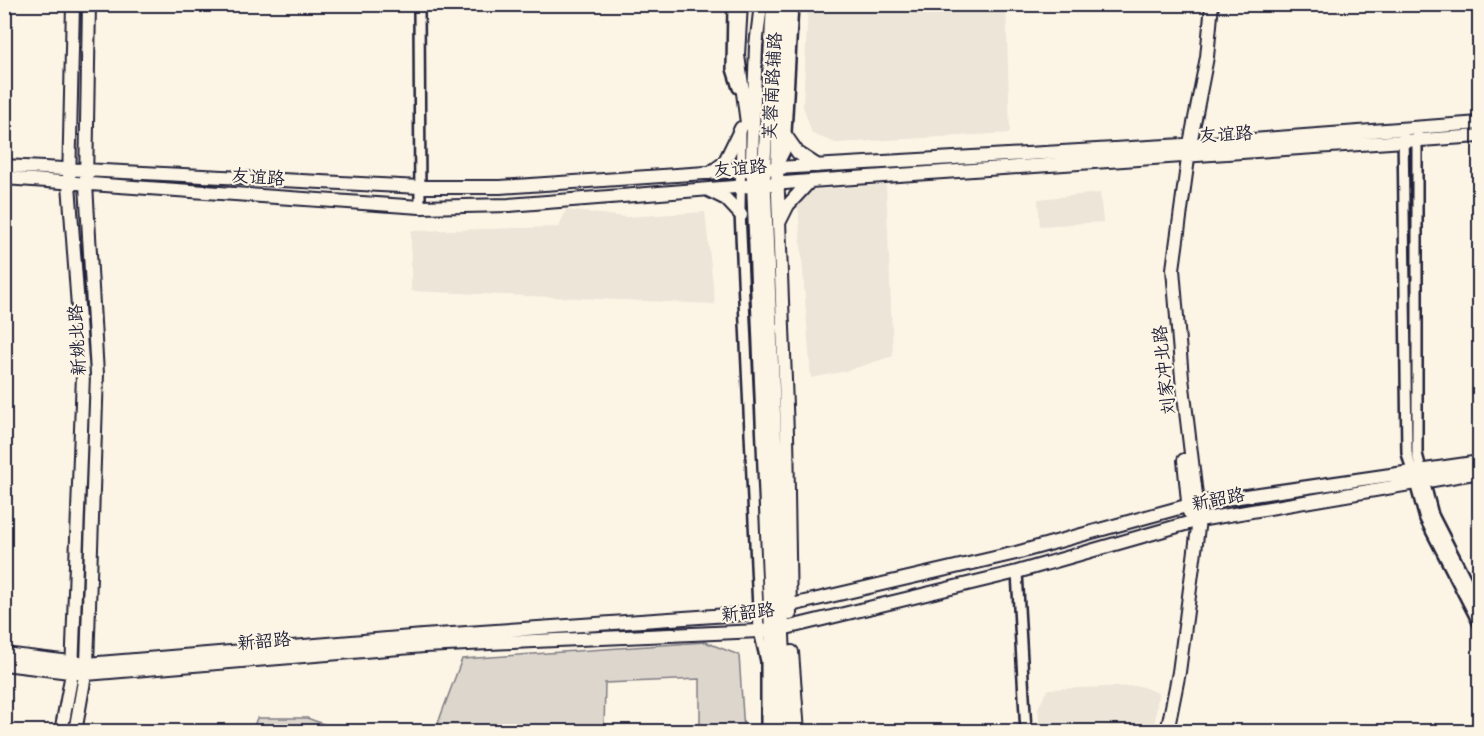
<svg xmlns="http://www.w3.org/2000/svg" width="1484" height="736" viewBox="0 0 1484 736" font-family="Dekko,'LXGW WenKai TC',sans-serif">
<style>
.built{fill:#ece5d8}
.green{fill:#dcd6cc;stroke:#7f7c84;stroke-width:1.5}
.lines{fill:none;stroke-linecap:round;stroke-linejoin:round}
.minor-casing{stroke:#22223b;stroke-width:14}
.major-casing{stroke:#22223b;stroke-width:16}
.minor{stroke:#fcf5e5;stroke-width:9}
.major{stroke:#fcf5e5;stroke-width:12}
.labels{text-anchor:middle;stroke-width:4.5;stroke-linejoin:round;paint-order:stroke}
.street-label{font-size:18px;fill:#22223b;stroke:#fcf5e5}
</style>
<rect width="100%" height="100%" fill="#fcf5e5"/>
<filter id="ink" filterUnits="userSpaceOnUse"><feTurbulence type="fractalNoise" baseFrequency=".0167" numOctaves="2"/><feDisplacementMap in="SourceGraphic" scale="12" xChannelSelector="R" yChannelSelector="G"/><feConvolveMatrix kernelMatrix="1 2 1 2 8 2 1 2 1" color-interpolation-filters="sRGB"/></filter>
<g filter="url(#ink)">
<path class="built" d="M808,5H1006L1010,133L836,143L812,134L803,106Z
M886,185L893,356L846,371L811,378L797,191Z
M1100,193L1103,222L1040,226L1038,199Z
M566,210L626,217L705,212L715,304L411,291V231L559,227Z
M1140,686L1158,693L1154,731H1040L1038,708L1048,689Z"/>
<path class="green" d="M705,642L739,655L744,731H700V679L605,683L604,731H435L462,659Z
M257,718H307L343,731H252Z"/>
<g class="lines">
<g class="minor-casing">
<path id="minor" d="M419,4L420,207
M733,4L732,69L738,88
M1417,127V454L1433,515L1480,607
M1403,128L1407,453L1425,519L1480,626
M741,132L740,212L759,631L766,661V732
M778,165L785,151L793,4
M1017,572L1026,732"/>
</g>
<g class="major-casing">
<path id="major" d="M741,4L738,55L747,123
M761,4L756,46L752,157L775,732
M773,4L764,169L787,732
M783,4L777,168L787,433L790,614
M786,136L798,153L818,166
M4,166L420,187H500L777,168L1184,145L1480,123
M710,173L724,163L741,128
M4,178L420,207L509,205L810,181L1480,136
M708,190L726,199L741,215
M780,221L788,205L810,181
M1184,460L1189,512
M792,652L798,732
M4,654L87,664L423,636L757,613L1016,553L1197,503L1480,462
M4,664L86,674L424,646L759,631L790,627L1017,572L1199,520L1480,472
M61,732L72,673L83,375L69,184L73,4
M75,732L87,664L97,374L86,184L89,4
M1167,732L1179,672L1199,520L1182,378L1173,269L1190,144L1207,57L1212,4"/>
</g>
<use href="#minor" class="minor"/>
<use href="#major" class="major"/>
</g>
</g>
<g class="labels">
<g class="street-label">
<text transform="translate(772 86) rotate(-87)" y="6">芙蓉南路辅路</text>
<text transform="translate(1226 134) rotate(-3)" y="6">友谊路</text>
<text transform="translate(740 168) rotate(-5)" y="6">友谊路</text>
<text transform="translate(258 177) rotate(4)" y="6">友谊路</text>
<text transform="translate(77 340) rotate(-93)" y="6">新姚北路</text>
<text transform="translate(1164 370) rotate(-96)" y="6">刘家冲北路</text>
<text transform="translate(1218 499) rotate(-11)" y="6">新韶路</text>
<text transform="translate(748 612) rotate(-6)" y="6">新韶路</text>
<text transform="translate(264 641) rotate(-5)" y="6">新韶路</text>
</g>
</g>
<rect width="1484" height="736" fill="none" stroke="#fcf5e5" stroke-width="24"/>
<rect x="12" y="12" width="1460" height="712" fill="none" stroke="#22223b" stroke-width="2" filter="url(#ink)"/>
</svg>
